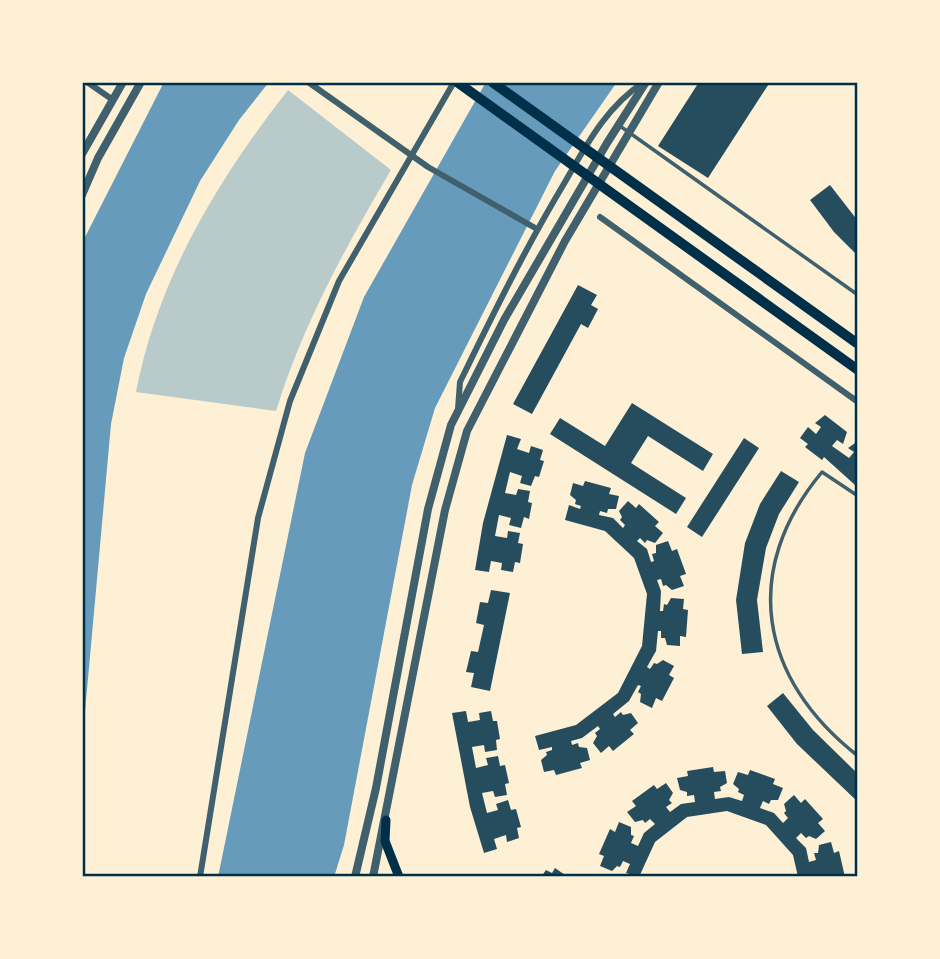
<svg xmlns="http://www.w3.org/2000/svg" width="940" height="959" viewBox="0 0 940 959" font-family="'PT Sans',sans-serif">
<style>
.green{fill:#b9caca}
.water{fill:#669bbc}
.building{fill:#264d5e}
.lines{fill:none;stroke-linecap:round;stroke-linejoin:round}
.service{stroke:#3f606c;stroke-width:3.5}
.minor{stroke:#3f606c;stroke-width:6}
.tertiary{stroke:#3f606c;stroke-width:8}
.secondary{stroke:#003049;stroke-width:9}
.trunk{stroke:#003049;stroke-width:10}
.neatline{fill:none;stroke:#003049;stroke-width:2.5}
</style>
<rect width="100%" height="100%" fill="#fdf0d5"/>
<path class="green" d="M288,90L391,170C345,248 303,324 276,411L136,392C158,278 217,181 288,90Z"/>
<path class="water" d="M164,82H269L239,120L200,181L146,294L124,358L111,424L82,745V243Z
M486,82H617L555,171L435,408L412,485L344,845L334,877H218L305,453L364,297Z"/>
<path class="building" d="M699,82H770L708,178L658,146Z
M830,185L858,221V256L834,232L810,200Z
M578,285L597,295L591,305L598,309L588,328L581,324L532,414L513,404Z
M632,403L713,454L703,471L648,436L631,463L686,498L676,514L550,434L560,418L605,446Z
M825,415L847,432L843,444L837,440L832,446L849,458L854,452L848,448L858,441V481L855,485L824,457L822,460L805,447L808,444L800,438L808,427L816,434L821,427L815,423Z
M507,435L521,439L517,449L529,453L531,446L543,450L540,460L544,461L539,477L535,476L531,486L520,483L522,476L510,472L505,493L516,495L518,489L530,491L528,502L532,503L529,519L524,517L521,528L509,525L511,518L499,515L495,536L507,538L508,531L520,533L518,543L523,544L520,563L515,562L513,572L501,570L502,563L491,561L489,572L475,570L483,523Z
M744,438L759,448L702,537L687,527Z
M781,471L799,482L779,514L766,548L757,600L763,652L742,654L736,600L745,543L760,504Z
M585,481L611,488L609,494L619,496L616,509H608L607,513L600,511L599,515L613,518L623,528L625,525L620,520L622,517L619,511L628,501L636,508L639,504L659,522L655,526L663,533L655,543L647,540L645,543L640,538L637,541L647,549L651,562L654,561L652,554L656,553V545L668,541L672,551L677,549L686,574L680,576L684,586L672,590L666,585L663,586L661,579L657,580L661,591L660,611H663L664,604L667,605L671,598L684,599L683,609L688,610L686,637L680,636V646L667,645L665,638H661V631H658L656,651L647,667L650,669L654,663L657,664L663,660L674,666L669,675L674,678L662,701L656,698L652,708L640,702L641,694L638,692L641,686L638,685L629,701L613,714L615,717L621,712L623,715L631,713L638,723L630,730L634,734L613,751L609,746L601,753L593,743L597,736L595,733L600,729L598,726L582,738L571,741L572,745L578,743L579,747L587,748L590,760L580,763L582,768L556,775L554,770L544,772L541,760L547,755L546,752L552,750V747L539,750L535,736L576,725L618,693L642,646L647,594L634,558L605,531L565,520L569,505L580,509L581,506L575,504L576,500L570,495L573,483L583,486Z
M491,590L510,593L490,691L471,687L474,673L466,672L471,651L478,652L484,625L476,623L480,602L488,603Z
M783,693L813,730L858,774V802L797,744L767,706Z
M466,711L468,722L480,720L479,713L491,711L493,721H497L500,739L496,740L497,750L485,752L484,745L472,747L476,768L488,765L486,758L498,756L500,766L505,765L509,783L505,784L507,795L495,797L493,791L482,793L487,813L498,810L496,804L508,800L511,810L516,809L521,827L517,828L519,838L507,842L506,835L494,839L497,849L484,853L470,807L452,713Z
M713,767L714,772L725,771L727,783L720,787L721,791L714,792L715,799L729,797L742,801L744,795L738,792L739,789L733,784L738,772L748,775L750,770L775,779L773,784L783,788L778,800H771L769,804L763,801L760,808L774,813L783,823L788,818L784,813L786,811L784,804L794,795L801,803L805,799L823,819L818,823L825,831L816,839L809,836L806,838L801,833L796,838L806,848L809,862L816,860L814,853H818L819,845L831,842L834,853L839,851L845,877H798L793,855L766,825L727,811L687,817L655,842L639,877L626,873L630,864L623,861L620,867L617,866L612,871L600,866L604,856L599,854L610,829L615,832L619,822L631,827V835L634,836L631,843L638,846L644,833L655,824L650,819L645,823L643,820L635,822L627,812L636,806L632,801L654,785L657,789L666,783L673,793L669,800L672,803L666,807L670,812L681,804L695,802L694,795L687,796V792L680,790L677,778L688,776L687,771Z
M555,868L568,877H541L546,870L552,873Z"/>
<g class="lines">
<path class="service" d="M620,126L858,295
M858,496L822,472C740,570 759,679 858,756"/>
<path class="minor" d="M87,82L113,100
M308,82L428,167L537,229
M600,217L858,402
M458,409L460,382C493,314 526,247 565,182C587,144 606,107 644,82
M200,877L258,518L290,401L339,281L454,82"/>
<path class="tertiary" d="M82,154L123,82
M82,195L98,158L141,82
M355,877L376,788L428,509L451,425L504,320L607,143L646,82
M373,877L445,510L467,431L565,241L659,82"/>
<path class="secondary" d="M386,820L385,841L399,877"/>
<path class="trunk" d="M457,82L858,370
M492,82L858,344"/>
</g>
<rect width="940" height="959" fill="none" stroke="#fdf0d5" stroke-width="168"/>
<rect x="84" y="84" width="772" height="791" class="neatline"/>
</svg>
